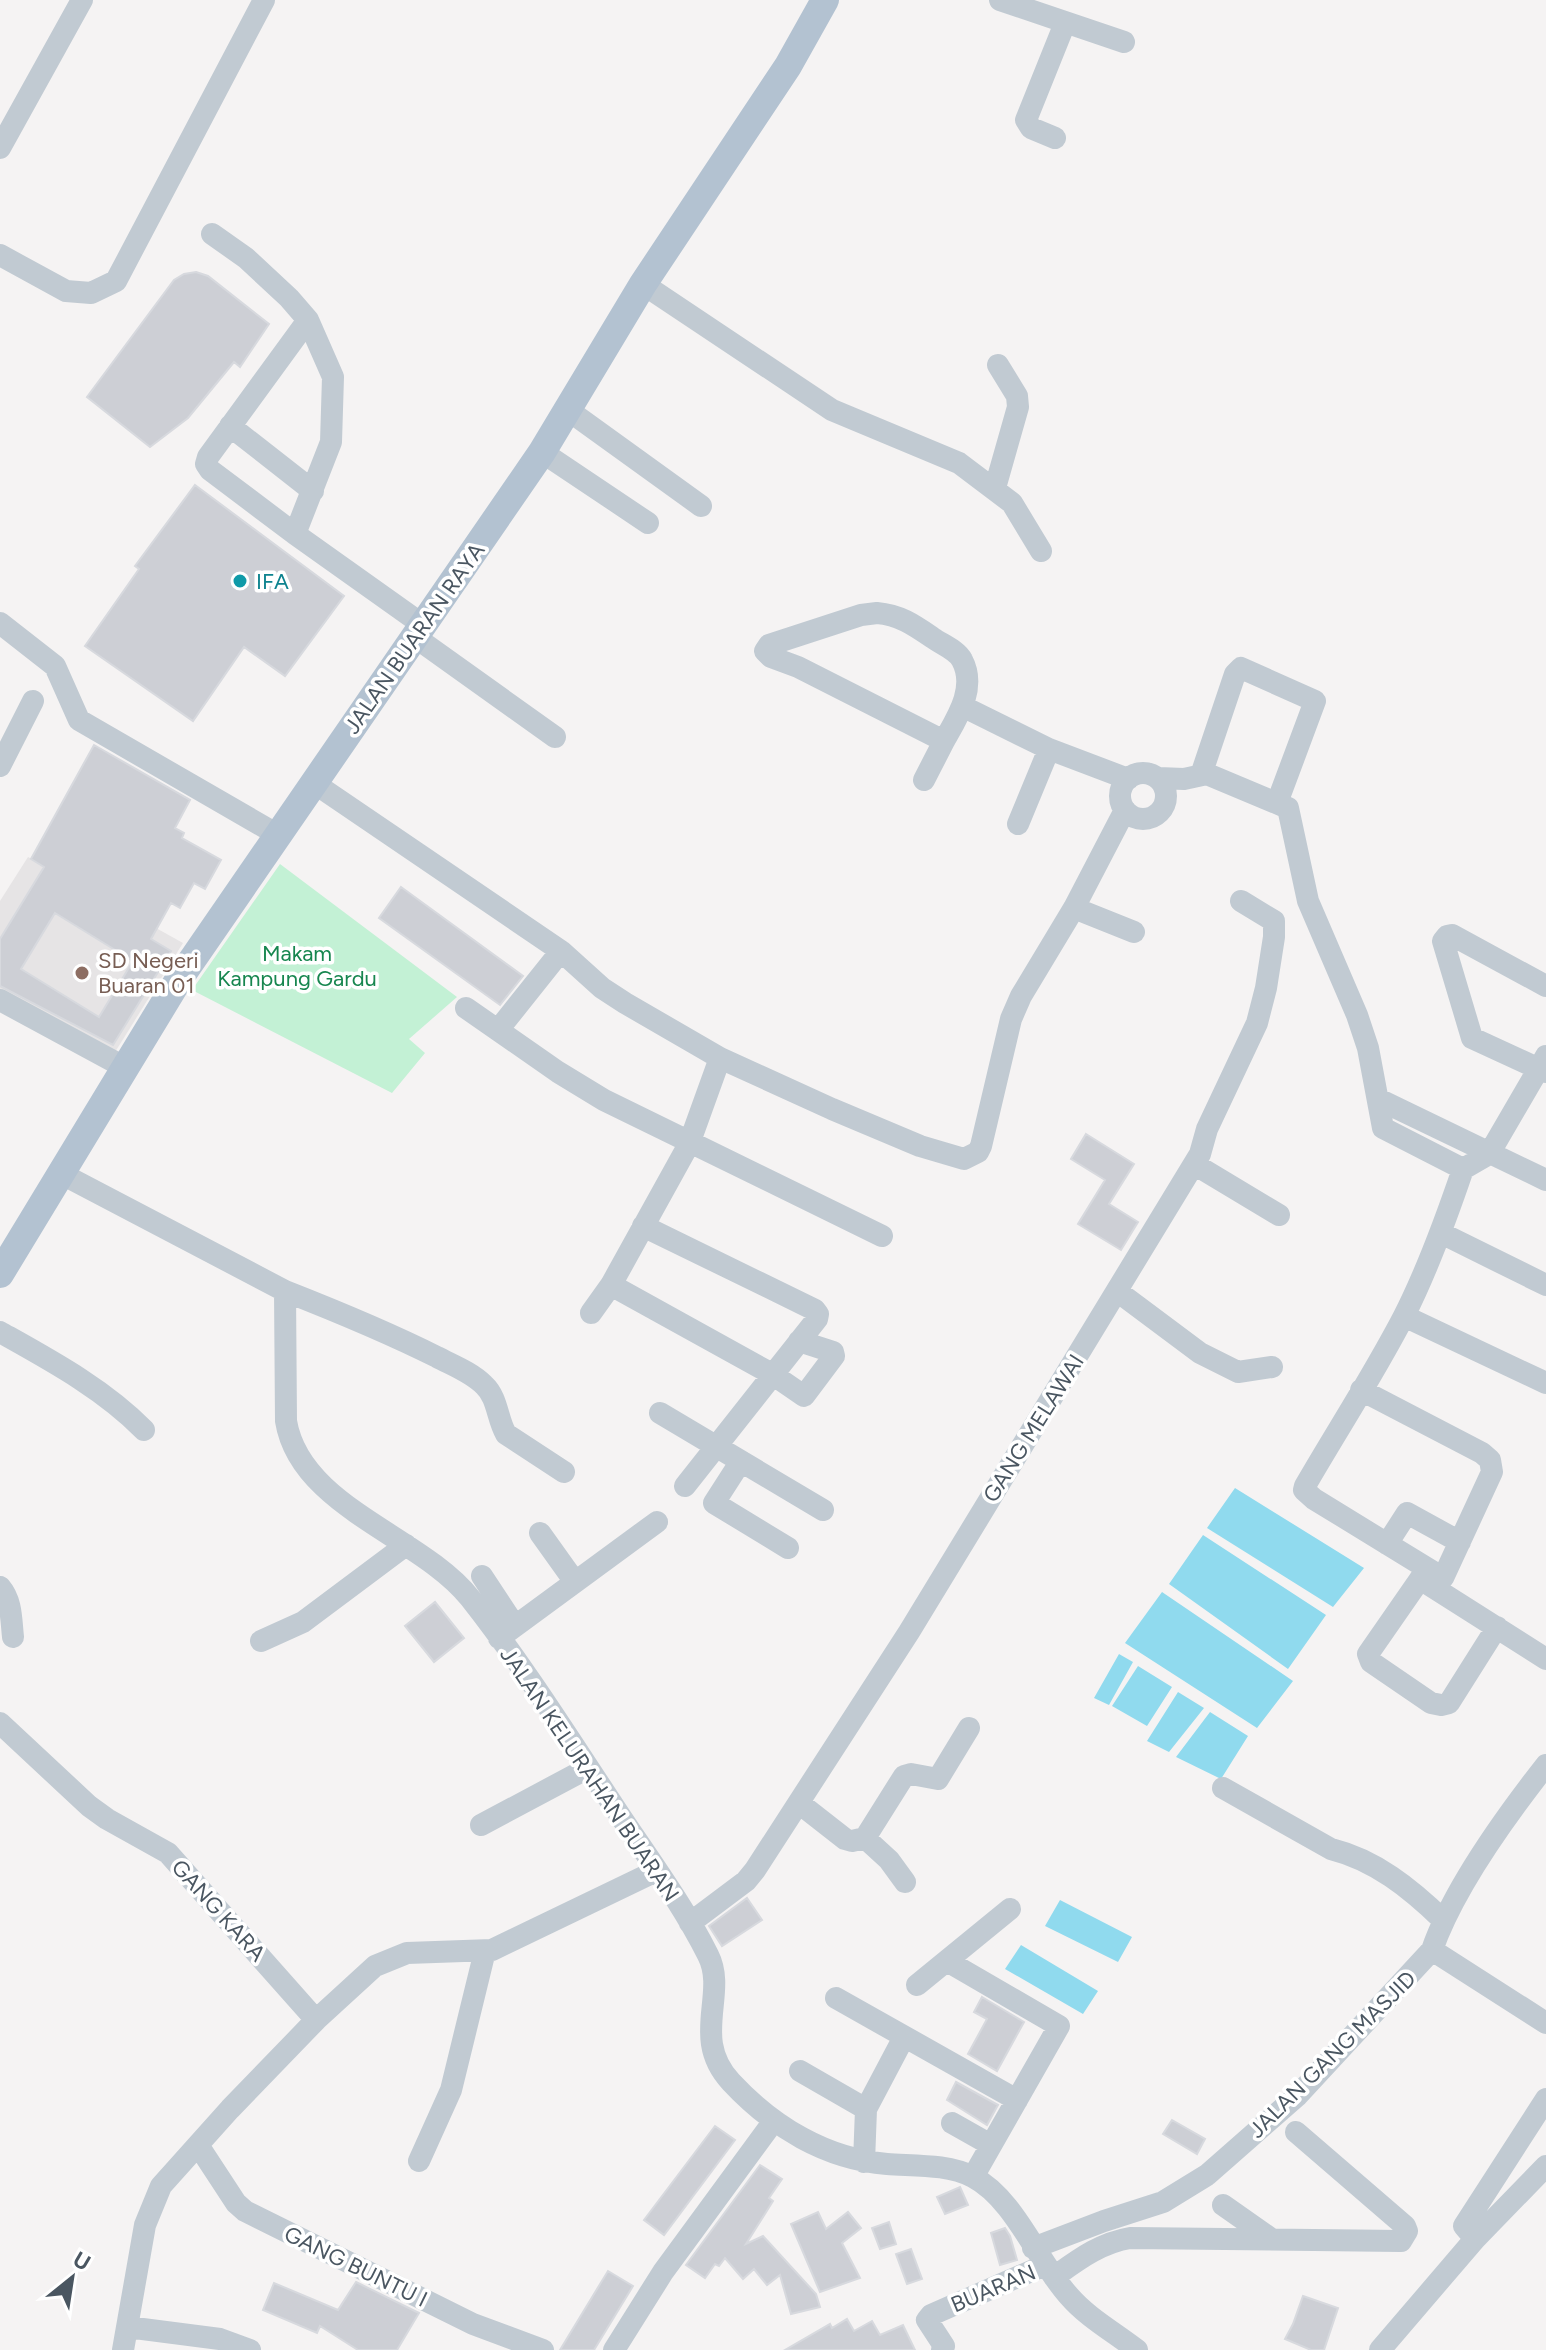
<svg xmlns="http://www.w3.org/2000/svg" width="1546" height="2350" viewBox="0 0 1546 2350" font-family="Figtree,sans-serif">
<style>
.education{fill:#e6e4e5}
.green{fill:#c3f1d5}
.water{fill:#90daee}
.building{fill:#cdcfd5;stroke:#d7d9de;stroke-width:2;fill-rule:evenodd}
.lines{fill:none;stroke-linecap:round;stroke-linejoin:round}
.minor{stroke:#c1cad2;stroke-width:22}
.major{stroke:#b3c2d1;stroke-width:28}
.culture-dot{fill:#0f9aa8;stroke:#fff;stroke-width:3}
.education-dot{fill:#8d6e63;stroke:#fff;stroke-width:3}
.labels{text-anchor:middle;stroke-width:7;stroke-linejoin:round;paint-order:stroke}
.culture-label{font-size:22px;fill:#0d838f;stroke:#fff;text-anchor:start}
.street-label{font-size:22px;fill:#4a5661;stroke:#fff}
.park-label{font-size:22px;fill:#17864f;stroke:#fff}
.education-label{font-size:22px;fill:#785e54;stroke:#fff;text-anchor:start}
</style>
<rect width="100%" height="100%" fill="#f5f3f3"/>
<path class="education" d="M28,857L183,943L107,1065L0,1003V901Z"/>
<path class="green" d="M280,864L457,997L409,1039L425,1053L392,1093L192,990Z"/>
<path class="water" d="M1235,1488L1364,1568L1333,1607L1207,1528Z
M1203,1535L1326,1615L1288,1669L1169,1584Z
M1162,1592L1293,1681L1257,1728L1125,1643Z
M1119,1654L1133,1662L1109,1705L1094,1698Z
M1138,1666L1172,1687L1147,1726L1112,1706Z
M1178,1692L1204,1708L1169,1752L1147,1741Z
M1210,1712L1248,1736L1221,1779L1176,1757Z
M1060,1900L1132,1937L1118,1962L1045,1926Z
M1021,1945L1098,1991L1083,2014L1005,1969Z"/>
<path class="building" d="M196,272L208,276L269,324L240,367L234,362L188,418L150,447L87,397L174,280L184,274Z
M195,485L344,596L285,676L244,647L193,721L85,646L139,569L135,566Z
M94,745L190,800L175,828L184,833L182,838L221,860L205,889L194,883L180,908L171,903L151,939L171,951L113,1045L0,986V939L44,867L31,859ZM55,913L133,961L99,1017L21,969Z
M401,887L523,976L500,1005L379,918Z
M1086,1134L1134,1164L1109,1204L1138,1222L1121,1250L1078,1224L1105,1180L1071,1159Z
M435,1602L464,1638L434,1662L405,1626Z
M747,1898L762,1920L722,1946L709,1926Z
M982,1997L1024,2022L997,2071L968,2054L987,2019L974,2012Z
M956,2082L998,2105L987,2125L947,2100Z
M1172,2120L1205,2139L1197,2154L1163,2134Z
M715,2126L735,2140L664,2235L644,2220Z
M760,2165L782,2179L769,2198L773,2201L746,2244L763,2236L816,2294L820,2307L791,2314L780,2275L767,2285L754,2269L743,2279L725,2258L719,2266L715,2264L705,2278L686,2265Z
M960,2187L968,2205L945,2214L937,2197Z
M818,2212L826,2229L848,2212L861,2228L842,2243L860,2278L820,2292L791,2224Z
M889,2222L896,2244L880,2249L872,2228Z
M1005,2228L1010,2236L1017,2260L1000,2265L991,2233Z
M911,2249L922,2279L907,2284L896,2254Z
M608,2271L633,2286L594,2350H560Z
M356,2282L419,2313L397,2350H358L320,2326L317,2333L263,2310L274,2283L338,2310Z
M1303,2296L1338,2308L1324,2350H1311L1285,2339L1293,2324Z
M847,2319L854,2331L872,2321L880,2335L903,2325L915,2350H785L830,2324L832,2328Z"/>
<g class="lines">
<path class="minor" d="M1000,0L1124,42
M1055,138L1031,128L1026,120L1065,23
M0,148L82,0
M212,234L246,258L289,298L308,320L333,377L331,442L295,534
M0,255L66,291L91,293L116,281L264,0
M643,284L832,410L959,463L1012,503L1041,551
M308,320L208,457L206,464L210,470L295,534L423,625
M568,410L701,506
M230,426L313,491
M542,452L648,523
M995,488L1018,407L1017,396L998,365
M877,613C900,615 914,625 933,638C941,644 957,650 962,660C977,688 957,718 944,741L798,667L771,657L765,651L769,645L861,615Z
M0,623L55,666L79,720L278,835
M415,637L555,737
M964,707L1049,749L1128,779
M0,766L33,701
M1120 796a23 23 0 1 1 46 0a23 23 0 1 1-46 0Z
M1201,775L1235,674L1241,668L1315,701L1277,803
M1158,778L1184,779L1207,774L1288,808L1308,901L1357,1015L1368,1048L1383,1128L1463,1169
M924,780L944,741
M314,783L561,951L602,988L625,1003L720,1058L832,1109L920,1146L964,1159L978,1152L981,1146L1011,1019L1021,996L1074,908L1125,810
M1018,824L1049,749
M1074,908L1134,932
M1546,986L1452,935L1447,936L1443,941L1472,1038L1546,1072
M0,1000L124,1067
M466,1008L558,1072L604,1100L882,1236
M498,1030L561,951
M1378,1099L1546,1180
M1194,1164L1279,1215
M60,1173L285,1291L286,1421C300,1507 421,1536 470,1598C522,1664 568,1737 615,1808C646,1855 682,1903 708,1955C728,1994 690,2038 731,2082C773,2127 826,2159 887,2164C915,2166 948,2164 973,2177C1015,2199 1037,2261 1069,2296C1088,2318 1114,2332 1137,2350
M643,1226L815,1310L818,1314L817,1319L685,1486
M1441,1233L1546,1285
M611,1285L772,1374L804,1396L834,1356L833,1352L799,1341
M285,1291C336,1311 387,1332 437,1357C452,1365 471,1372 484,1385C498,1398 497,1419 506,1434L564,1472
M1117,1291L1200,1353L1238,1372L1272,1367
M591,1313L611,1285L689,1144L720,1058
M1404,1316L1546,1383
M0,1332C50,1360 104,1389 144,1430
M1361,1390L1482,1453L1490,1460L1492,1472L1443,1578L1314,1499L1304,1490L1305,1486C1338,1429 1374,1374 1404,1316C1428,1269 1446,1219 1463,1169L1489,1154L1546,1056
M660,1413L823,1510
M741,1461L714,1503L788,1548
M540,1533L575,1582
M1387,1544L1407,1513L1460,1542
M1427,1569L1368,1654L1371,1662L1431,1703L1441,1705L1449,1703L1497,1627
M482,1576L515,1626
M1420,1579L1546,1659
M0,1587C12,1601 11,1619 13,1637
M499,1638L657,1522
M261,1641L303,1622L406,1545
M0,1723L89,1806L107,1819L168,1853L316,2020
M1223,1788L1331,1849C1375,1860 1410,1888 1443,1920
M799,1803L845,1839L852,1841L865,1838L904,1776L911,1774L938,1779L969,1728
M481,1825L588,1768
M865,1838L889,1860L905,1882
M690,1923L746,1881L755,1870L909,1632L1200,1154L1207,1129L1257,1023L1266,988L1274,937V921L1241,901
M1432,1950L1546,2023
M947,1961L1059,2026L973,2177
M917,1985L1010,1909
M836,1998L1017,2100
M800,2071L866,2109
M952,2123L991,2145
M198,2145L236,2203L245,2211L473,2324L543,2350
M419,2161L451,2090L485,1951
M864,2162L866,2109L904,2037
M1223,2205L1270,2238
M1475,2239L1464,2226L1546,2099
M1033,2248L1104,2221L1163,2202L1207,2175L1297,2096L1432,1950C1453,1889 1506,1816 1546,1765
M1054,2277C1078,2260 1100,2243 1130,2238L1401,2241L1407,2231L1405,2226L1296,2132
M127,2327L220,2339L250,2350
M123,2350L145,2225L161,2186L230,2109L316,2020L375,1966L407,1953L492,1950L656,1871
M614,2350L663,2272L773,2122
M942,2350L944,2346L927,2320L931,2315L1045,2265
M1380,2350L1475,2239L1546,2166"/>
<path class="major" d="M0,1274L179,979L542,452L643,284L788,66L825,0"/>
</g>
<circle class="culture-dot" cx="240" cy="581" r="8"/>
<circle class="education-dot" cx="82" cy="973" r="8"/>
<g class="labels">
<g class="culture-label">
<text x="256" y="589">IFA</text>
</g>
<g class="street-label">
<text transform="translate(414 638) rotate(-55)" y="8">JALAN BUARAN RAYA</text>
<text transform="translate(1033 1428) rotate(-58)" y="8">GANG MELAWAI</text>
<text transform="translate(590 1774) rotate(56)" y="8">JALAN KELURAHAN BUARAN</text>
<text transform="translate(219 1910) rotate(48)" y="8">GANG KARA</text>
<text transform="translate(1332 2054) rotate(-45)" y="8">JALAN GANG MASJID</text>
<text transform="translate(356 2266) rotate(26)" y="8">GANG BUNTU I</text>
<text transform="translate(993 2288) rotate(-23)" y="8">BUARAN</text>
</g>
<g class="park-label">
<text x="297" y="961">Makam<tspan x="297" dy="25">Kampung Gardu</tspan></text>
</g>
<g class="education-label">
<text x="98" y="968">SD Negeri<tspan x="98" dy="25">Buaran 01</tspan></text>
</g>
</g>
<g transform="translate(72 2278) rotate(30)" stroke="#ffffff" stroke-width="6" paint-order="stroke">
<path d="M0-6L14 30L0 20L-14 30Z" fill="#4a5661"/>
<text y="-12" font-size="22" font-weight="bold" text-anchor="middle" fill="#4a5661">U</text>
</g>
</svg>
